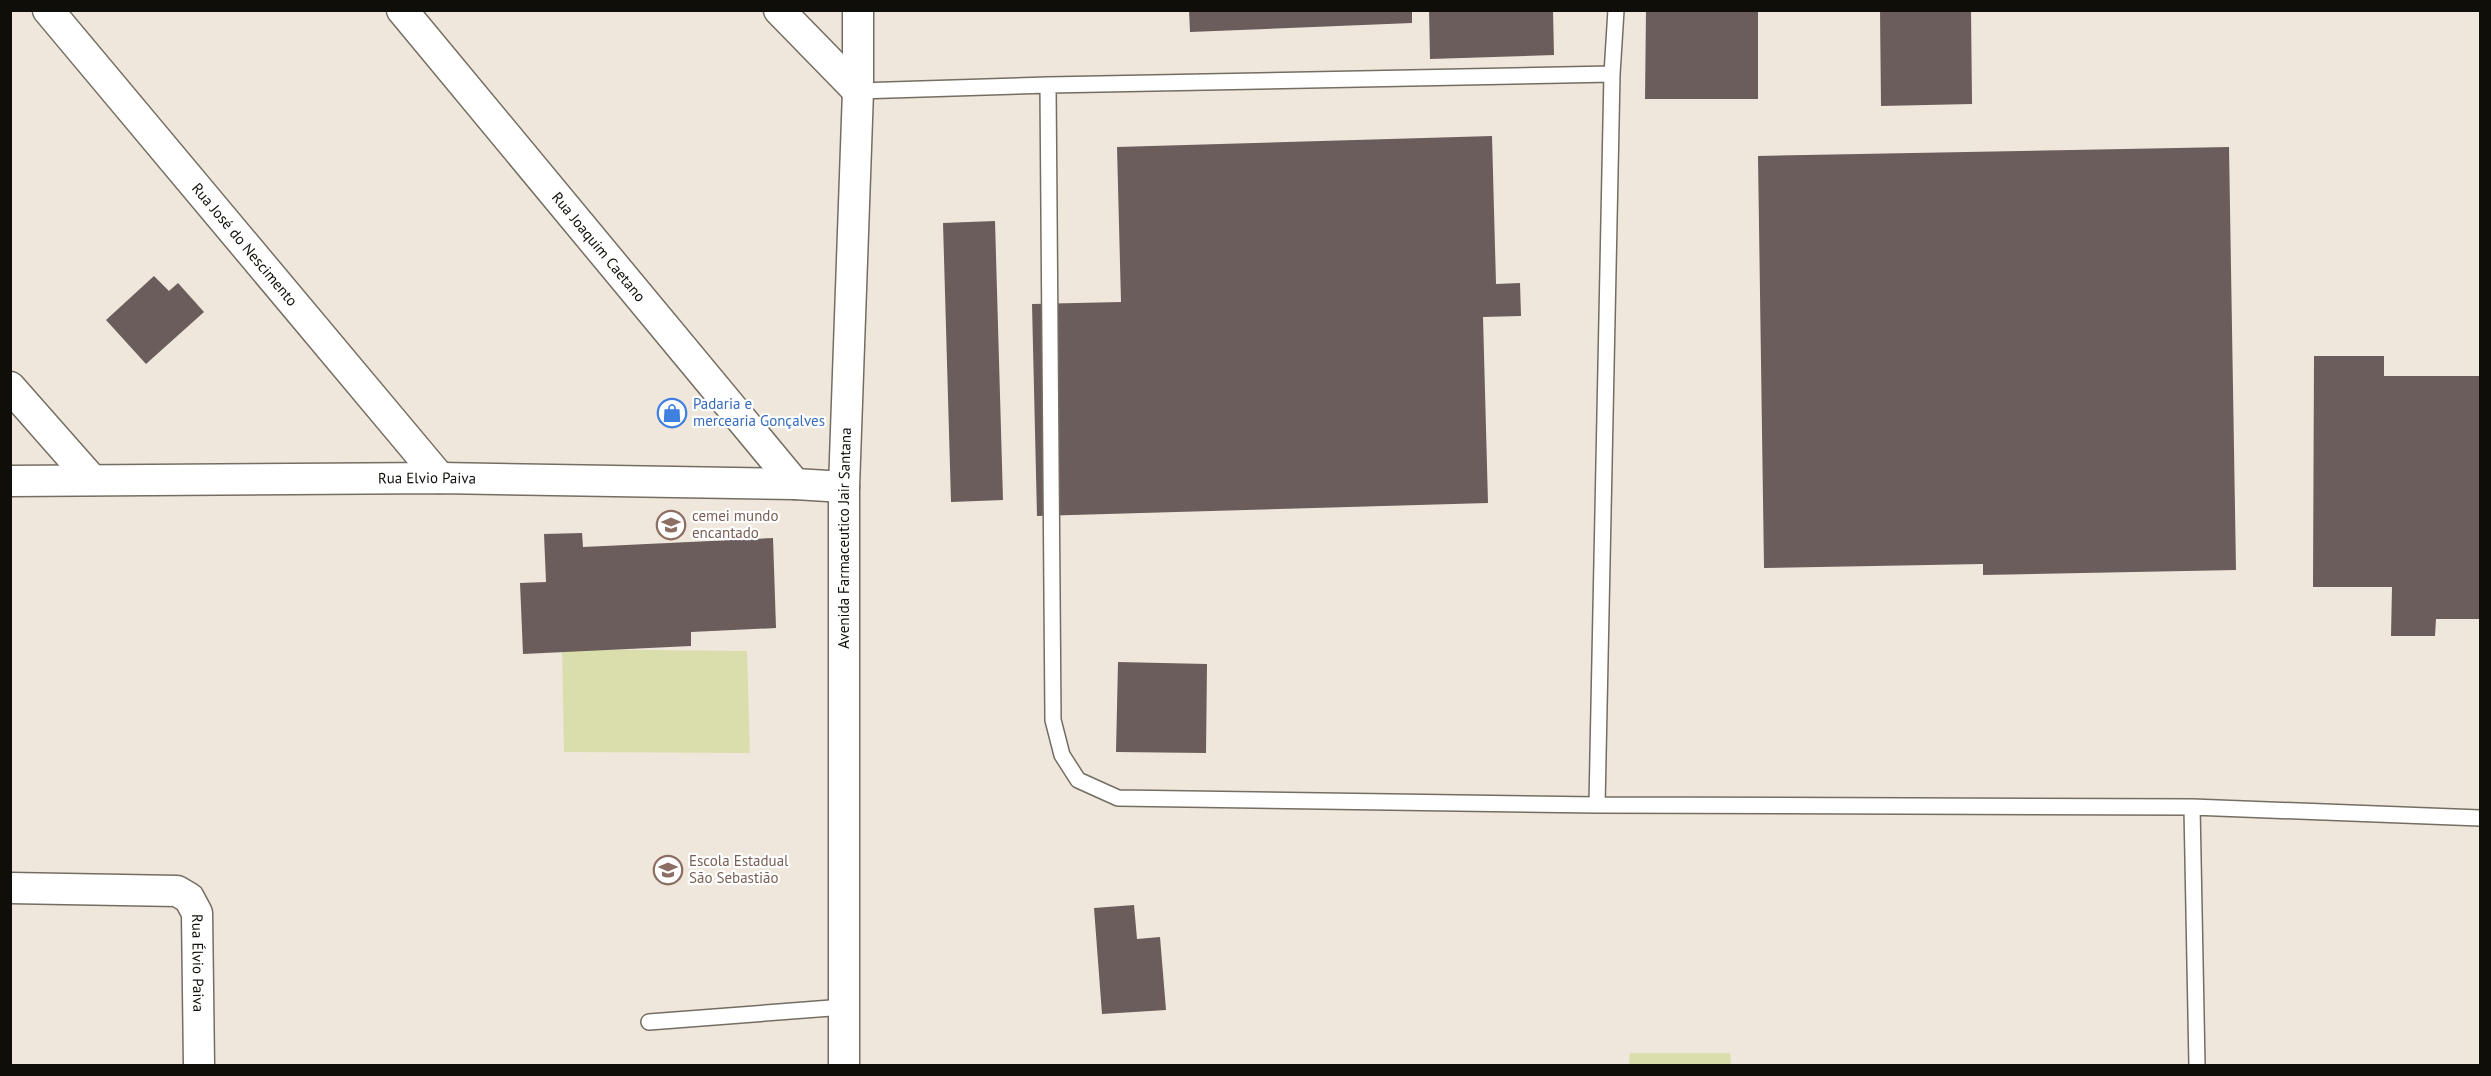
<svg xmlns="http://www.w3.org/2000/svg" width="2491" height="1076" viewBox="0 0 2491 1076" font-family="'PT Sans',sans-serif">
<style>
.garden{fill:#dadeac}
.building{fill:#6b5d5b}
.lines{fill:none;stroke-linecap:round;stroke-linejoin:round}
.service-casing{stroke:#746d62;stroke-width:18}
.minor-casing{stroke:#746d62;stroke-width:33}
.service{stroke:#fff;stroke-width:15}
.minor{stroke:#fff;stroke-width:30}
.labels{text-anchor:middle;stroke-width:4.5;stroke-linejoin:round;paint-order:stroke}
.street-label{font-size:15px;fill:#100e09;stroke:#fff}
.shop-label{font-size:15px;fill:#366cbe;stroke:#fff;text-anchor:start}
.education-label{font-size:15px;fill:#785e54;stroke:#fff;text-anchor:start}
</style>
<rect width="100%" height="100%" fill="#efe7db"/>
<path class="garden" d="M562,649L747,651L750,753L564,752Z
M1630,1053H1730L1731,1065H1629Z"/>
<path class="building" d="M1189,10H1412V23L1190,32Z
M1429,10H1553L1554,55L1430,59Z
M1646,10H1758V99H1645Z
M1880,10H1971L1972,104L1881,106Z
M1492,136L1496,284L1520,283L1521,316L1483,317L1488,503L1037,516L1032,304L1121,302L1117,147Z
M2229,147L2236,570L1983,575V564L1764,568L1758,156Z
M995,221L1003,500L951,502L943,223Z
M154,276L169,291L178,283L204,312L146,364L106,320Z
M2314,356H2384V376H2480V619H2436L2435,636H2391L2392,587H2313Z
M582,533L583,547L773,538L776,628L691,632V646L523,654L520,583L546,582L544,534Z
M1118,662L1207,664L1206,753L1116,752Z
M1134,905L1137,939L1160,937L1166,1010L1102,1014L1094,908Z"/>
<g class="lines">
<g class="service-casing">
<path id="service" d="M1612,74L1597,805L2192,807L2480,818
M1048,85L1053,720L1062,755L1078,780L1118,798L1597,805
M858,91L1048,85L1612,74L1616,10
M2192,807L2197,1066
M649,1022L844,1007"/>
</g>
<g class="minor-casing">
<g id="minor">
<path id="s1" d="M48,10L440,478"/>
<path id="s2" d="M402,10L795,484"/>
<path d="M779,10L858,91"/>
<path d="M10,387L92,480"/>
<path id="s3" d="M10,481L440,478L795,484L844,487"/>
<path id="s4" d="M10,888L177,891L189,898L197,913L199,1066"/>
<path id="s5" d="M844,1066V487L858,91V10"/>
</g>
</g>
<use href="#service" class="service"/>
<use href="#minor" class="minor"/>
</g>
<defs>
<g id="shop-ring" transform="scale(1.5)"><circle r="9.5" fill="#fff" stroke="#3f7fe0" stroke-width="1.5"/><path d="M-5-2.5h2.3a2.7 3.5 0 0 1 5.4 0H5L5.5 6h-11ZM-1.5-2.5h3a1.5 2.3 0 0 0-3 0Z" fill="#3f7fe0"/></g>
<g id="school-ring" transform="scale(1.5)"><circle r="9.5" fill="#fff" stroke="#8d6e63" stroke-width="1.5"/><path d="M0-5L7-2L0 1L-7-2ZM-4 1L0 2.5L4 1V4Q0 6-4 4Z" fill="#8d6e63"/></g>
</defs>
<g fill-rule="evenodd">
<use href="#shop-ring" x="672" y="413"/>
<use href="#school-ring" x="671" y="525"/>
<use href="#school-ring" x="668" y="870"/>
</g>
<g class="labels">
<g class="street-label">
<text dy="5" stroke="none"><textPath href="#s1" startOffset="306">Rua José do Nescimento</textPath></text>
<text dy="5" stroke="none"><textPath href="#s2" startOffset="308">Rua Joaquim Caetano</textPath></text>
<text dy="5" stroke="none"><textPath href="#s3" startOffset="417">Rua Elvio Paiva</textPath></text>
<text dy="5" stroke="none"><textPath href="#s5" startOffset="528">Avenida Farmaceutico Jair Santana</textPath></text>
<text dy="5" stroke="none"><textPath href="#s4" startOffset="248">Rua Élvio Paiva</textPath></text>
</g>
<g class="shop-label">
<text x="693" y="409">Padaria e<tspan x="693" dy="17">mercearia Gonçalves</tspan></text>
</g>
<g class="education-label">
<text x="692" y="521">cemei mundo<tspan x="692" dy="17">encantado</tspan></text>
<text x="689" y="866">Escola Estadual<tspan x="689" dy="17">São Sebastião</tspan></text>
</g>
</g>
<rect width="2491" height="1076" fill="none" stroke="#100e09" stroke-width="24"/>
</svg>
